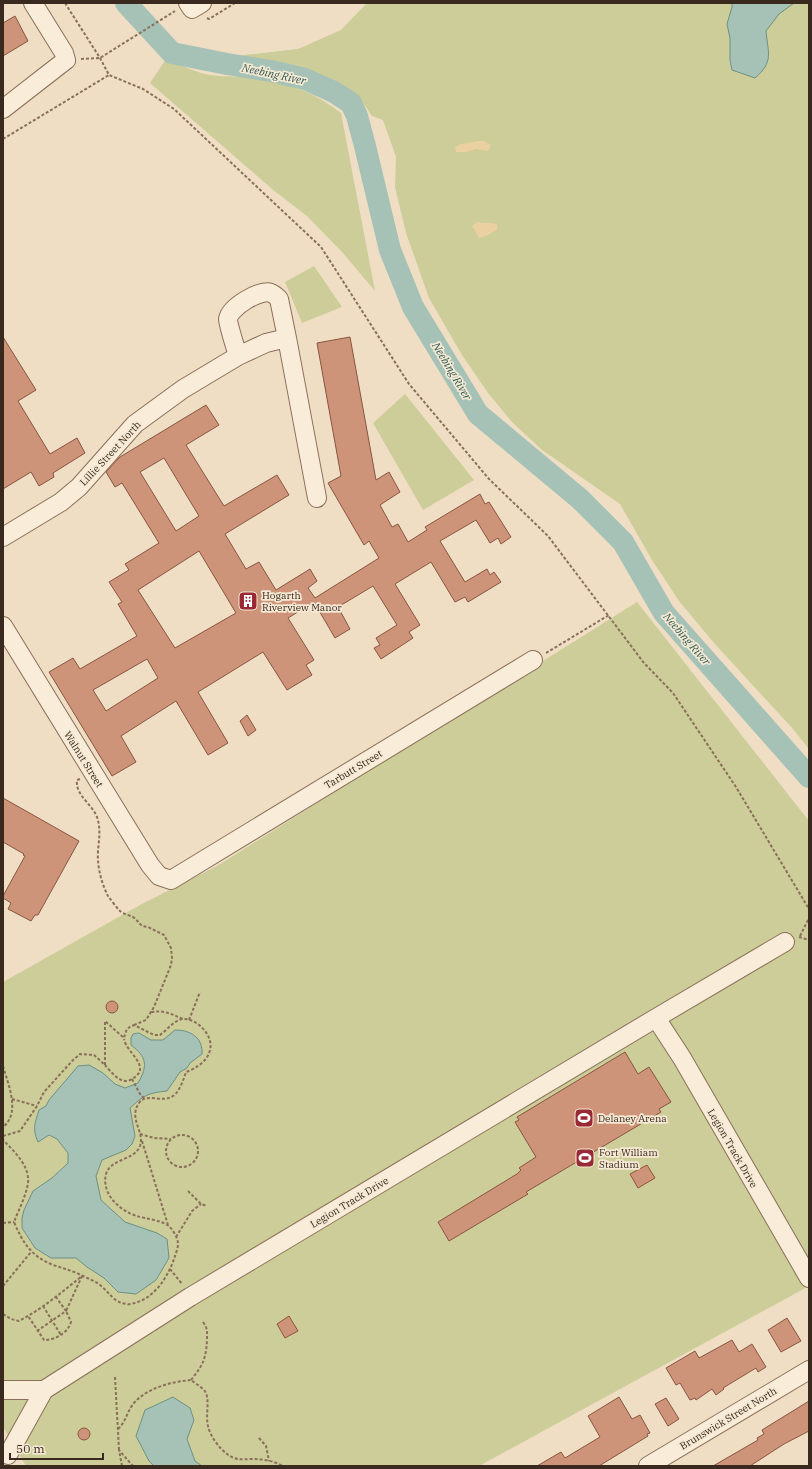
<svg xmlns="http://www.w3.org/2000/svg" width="812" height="1469" viewBox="0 0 812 1469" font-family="'IBM Plex Serif',serif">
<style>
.green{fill:#cccd98}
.sand{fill:#ebd0a1}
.water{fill:#a6c2b7;stroke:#6c9084}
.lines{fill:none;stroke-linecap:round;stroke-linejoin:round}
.river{stroke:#a6c2b7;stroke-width:22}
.building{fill:#cd9479;stroke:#895540;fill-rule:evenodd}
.minor-casing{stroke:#8a6f5a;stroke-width:20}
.path{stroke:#8a6f5a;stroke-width:2;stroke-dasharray:3 2;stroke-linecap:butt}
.minor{stroke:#f9ecd8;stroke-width:18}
.labels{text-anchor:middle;stroke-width:3.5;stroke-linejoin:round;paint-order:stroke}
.street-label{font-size:10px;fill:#3a291e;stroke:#f6e9d4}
.poi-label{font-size:10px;fill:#3a291e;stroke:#f6e9d4;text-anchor:start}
.water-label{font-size:11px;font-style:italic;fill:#2d5a52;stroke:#f6e9d4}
</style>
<rect width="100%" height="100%" fill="#efdec4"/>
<path class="green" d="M367,3H809V749L793,729L714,643L679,601L652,560L620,504L542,450L512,422L488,393L462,355L429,298L406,233L395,187L396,157L383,120L372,116L359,97L351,103C336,93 321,84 304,79C279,72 253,68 227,64L244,55L298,49L341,30Z
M166,59C178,64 189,69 201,73C214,77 230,76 244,77C282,81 310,89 341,113L375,291L343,253L307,216L272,189L150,83Z
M314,266L342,307L302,323L285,282Z
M405,394L474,480L423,510L373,423Z
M637,602L809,821V1286L479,1466H26L3,1427V982L140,905L217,866Z"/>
<path class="sand" d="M478,141H484L491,145L488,151L476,149L467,152H456L455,147L461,144Z
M477,222C484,224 490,222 497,224V230L486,236L479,238L472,226Z"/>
<path class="water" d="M732,3H794L779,14L766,31C768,53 774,62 755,78L732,70L730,60V38L727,24L732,7Z
M175,1030C190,1030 203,1037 202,1054L190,1063L187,1068L180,1072L167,1091C148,1093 144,1095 130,1108L135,1136L132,1144L126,1150L102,1160L96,1176L101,1200L125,1222L157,1233L167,1239L169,1258L156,1280L136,1294L118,1292L104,1278L87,1267L76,1258H51L35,1248L22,1228V1218L24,1210L33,1191L52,1178L68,1163V1153L57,1139L49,1135L38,1142C32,1129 35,1123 39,1110L46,1106L49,1100L78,1066L89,1065L103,1073L115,1084L125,1088L138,1083C148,1066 147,1057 131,1045V1038L133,1034L139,1033L151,1040H163Z
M173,1397L190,1408L194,1420L187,1439L195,1461L202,1466H154L149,1461L136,1436L145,1410Z"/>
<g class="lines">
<path class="river" d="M126,3L172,53L227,64L271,71L305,79L334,92L351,103L357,116L365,146L390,250L413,307L478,414L580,499L623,542L664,613L809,777"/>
</g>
<path class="building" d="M15,16L28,41L3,56V23Z
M3,337L36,390L18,401L50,454L77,438L85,453L53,473L54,477L39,486L31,472L3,489Z
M350,337L376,480L389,472L400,492L380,505L392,527L398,524L408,542L427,530L425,527L480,494L485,504L489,502L511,537L501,544L498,538L490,543L476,520L440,541L465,582L487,569L490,575L494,572L501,582L468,602L465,597L455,602L431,562L395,584L420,625L409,632L413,638L381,659L374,648L380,645L376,638L397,625L373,586L338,607L350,629L335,638L314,602L288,618L314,660L306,665L312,675L287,690L263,652L198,692L228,743L208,755L176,701L121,736L136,762L112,776L49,672L73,658L80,669L137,636L118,604L122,602L109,582L129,570L125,564L159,543L122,483L115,487L106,472L120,457L206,405L219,425L186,445L224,506L277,475L289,495L225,534L246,569L259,562L276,590L310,569L317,581L308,588L315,598L379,558L369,541L364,545L328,483L341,476L317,343ZM164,458L199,516L176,531L140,472ZM199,551L236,613L175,648L138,590ZM147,659L158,678L106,711L93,690Z
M247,715L256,730L248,736L240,721Z
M3,798L79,841L38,915H35L31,921L8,909L11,903L3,898V896L25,856L23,855L24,854L3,842Z
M106 1007a6 6 0 1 1 12 0a6 6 0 1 1-12 0Z
M625,1052L638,1074L649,1067L671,1102L659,1109L661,1112L526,1192L528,1194L449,1241L438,1222L517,1174L521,1170L519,1168L536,1157L515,1122L519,1120L517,1117Z
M647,1165L655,1178L638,1188L630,1174Z
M289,1316L298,1331L285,1338L277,1324Z
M787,1318L801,1341L781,1352L768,1330Z
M732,1340L739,1352L752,1344L766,1367L758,1372L756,1368L723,1388L724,1389L716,1395L712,1389L696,1400L695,1398L690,1400L680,1383L676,1385L666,1368L695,1351L699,1358Z
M619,1397L632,1419L640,1415L650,1433L647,1434L648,1436L599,1466H537L561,1452L565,1458L600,1437L588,1416Z
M666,1398L679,1419L668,1426L655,1404Z
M809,1401V1431L784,1444L750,1466H713L758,1440L757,1438L764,1434L762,1430Z
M78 1434a6 6 0 1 1 12 0a6 6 0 1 1-12 0Z"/>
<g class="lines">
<g class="minor-casing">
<path id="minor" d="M188,3L192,9L202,3
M3,109L66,60L64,53L33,3
M287,338L317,498
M3,537L61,502L79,487L135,424L183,389L238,356C236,349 228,325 228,319C230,307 260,289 271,293C274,294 277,297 279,299L287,338L266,343L238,356
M3,626L150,865L159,876L171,880L533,660
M656,1018L682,1058L809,1278
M3,1390H44
M8,1455L44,1390L190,1297L656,1018L785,942
M648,1466L809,1370"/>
</g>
<path class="path" d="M65,3L100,58L109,75L143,89L174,109L321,247L409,384L489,479L548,536L644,663L673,693L736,787L809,909
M207,18L209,19L235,3
M81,59L100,58L175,11
M3,139L109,75
M546,653L609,615
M80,779L77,780C75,795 92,804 97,817C101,829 99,839 98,851C97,866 101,882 108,896C111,900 116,907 120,911C123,914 129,915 133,917C137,920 139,923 142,926L148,927L164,935L171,948L172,958L171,965L154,1007L146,1020L134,1025
M800,936L809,918
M799,937L809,940
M151,1012C165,1010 171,1014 183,1019
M189,1020L200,992
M105,1065C110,1071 121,1085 130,1080C155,1068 126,1053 124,1039
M3,1066C8,1084 21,1113 3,1127
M132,1079L140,1094L144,1098
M12,1099L37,1106
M140,1134L154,1138L171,1139
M166 1151a16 16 0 1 1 32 0a16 16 0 1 1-32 0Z
M3,1136L20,1131L37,1106L44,1092L73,1060L80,1054L94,1055L105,1065V1021L124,1038C126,1031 126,1028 134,1025L154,1035H160C167,1030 174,1020 183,1019C197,1018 214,1036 210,1050C208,1061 195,1069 186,1072C184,1078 182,1084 179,1089C168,1109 148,1090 139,1103C128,1119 145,1131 140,1146C134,1161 111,1158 106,1174C101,1194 120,1211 137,1216C146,1219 161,1220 169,1226C173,1230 178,1238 178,1244C178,1248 176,1253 175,1256C169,1275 156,1297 135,1303C133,1303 129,1305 127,1304C114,1303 109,1292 100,1285C94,1280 86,1278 79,1274C70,1270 62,1268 53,1265C31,1256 23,1243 14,1222C19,1209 26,1196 28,1183C30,1166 14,1151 3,1140
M142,1141L168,1225
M188,1191L201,1204L207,1206
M3,1223L14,1222
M176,1237L192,1211L201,1204
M170,1269L182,1284
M3,1286L31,1252
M43,1306L61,1335
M3,1314L11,1319L19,1321C42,1309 62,1292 82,1276L66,1311L71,1322C68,1333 55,1340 44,1340L28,1316
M37,1331L66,1311L56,1297
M115,1377L119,1450
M191,1380C203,1365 206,1359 207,1340C207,1332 208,1329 203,1322
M118,1429C126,1422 127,1411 134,1403C148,1387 172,1382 191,1380C195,1383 200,1386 204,1390C211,1398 205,1415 208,1426C210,1436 219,1448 227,1454C236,1461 242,1459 253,1459C263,1459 274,1461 283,1466
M259,1438L266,1446L269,1461
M122,1466L119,1450L133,1466"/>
<use href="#minor" class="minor"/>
</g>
<defs>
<g id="building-square" transform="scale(1)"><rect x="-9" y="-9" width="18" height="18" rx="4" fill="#9a2936" stroke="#f6e9d4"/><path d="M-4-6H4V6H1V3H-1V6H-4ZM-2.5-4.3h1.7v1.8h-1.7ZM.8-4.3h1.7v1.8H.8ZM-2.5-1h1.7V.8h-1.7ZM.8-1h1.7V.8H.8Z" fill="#fff"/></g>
<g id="stadium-square" transform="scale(1)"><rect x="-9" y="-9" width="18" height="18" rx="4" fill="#9a2936" stroke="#f6e9d4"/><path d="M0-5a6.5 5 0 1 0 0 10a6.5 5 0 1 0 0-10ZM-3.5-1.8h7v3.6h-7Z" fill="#fff"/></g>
</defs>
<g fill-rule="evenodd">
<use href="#building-square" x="248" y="601"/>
<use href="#stadium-square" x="584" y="1118"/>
<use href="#stadium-square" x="585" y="1158"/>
</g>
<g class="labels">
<g class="street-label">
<text transform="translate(110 453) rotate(-47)" y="4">Lillie Street North</text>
<text transform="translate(84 759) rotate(58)" y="4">Walnut Street</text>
<text transform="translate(353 769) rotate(-31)" y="4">Tarbutt Street</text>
<text transform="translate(733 1148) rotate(60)" y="4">Legion Track Drive</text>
<text transform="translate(349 1202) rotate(-31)" y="4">Legion Track Drive</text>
<text transform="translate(728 1418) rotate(-31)" y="4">Brunswick Street North</text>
</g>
<g class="poi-label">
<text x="262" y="599">Hogarth<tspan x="262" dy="12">Riverview Manor</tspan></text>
<text x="598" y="1122">Delaney Arena</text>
<text x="599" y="1156">Fort William<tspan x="599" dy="12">Stadium</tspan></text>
</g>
<g class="water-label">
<text transform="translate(274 74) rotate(12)" y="4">Neebing River</text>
<text transform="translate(452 371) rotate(59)" y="4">Neebing River</text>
<text transform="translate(687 639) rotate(49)" y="4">Neebing River</text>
</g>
</g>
<rect width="812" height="1469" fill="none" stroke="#3a291e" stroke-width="8"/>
<path d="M10 1453v6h93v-6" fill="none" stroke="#3a291e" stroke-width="2"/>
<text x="16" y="1453" font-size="12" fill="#3a291e" stroke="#f6e9d4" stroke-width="3" paint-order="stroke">50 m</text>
</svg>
